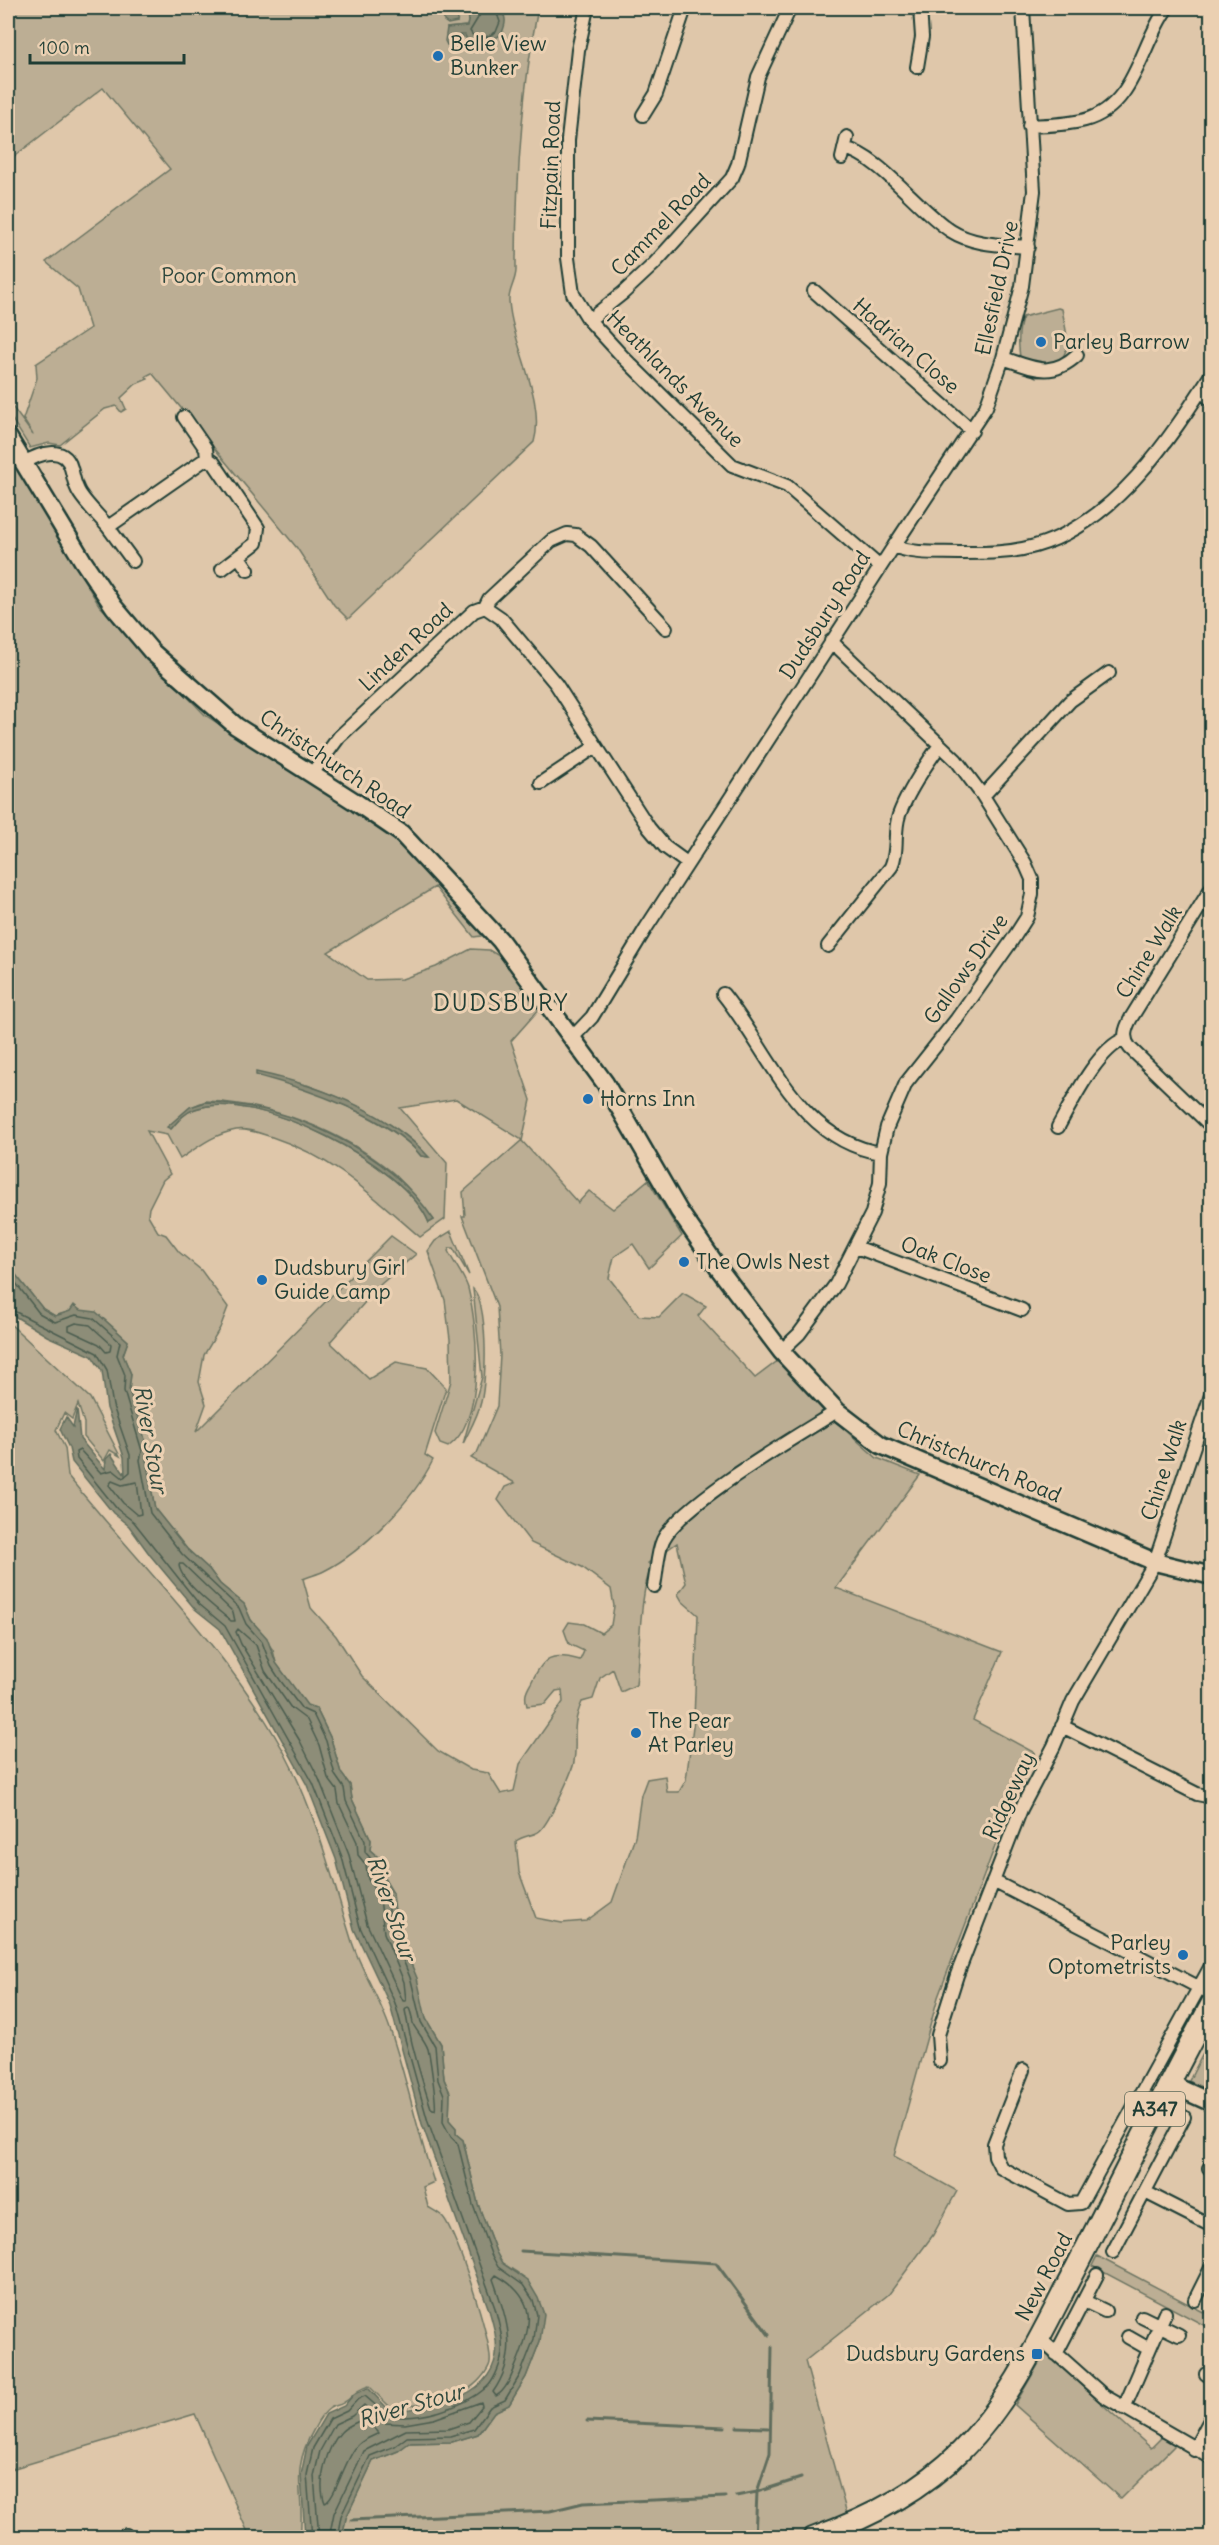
<svg xmlns="http://www.w3.org/2000/svg" width="1219" height="2545" viewBox="0 0 1219 2545" font-family="Delius,sans-serif">
<style>
.green{fill:#bcae94;stroke:#6e7664;stroke-width:1.5;fill-rule:evenodd}
.water{fill:#8d8d78;stroke:#616d5d;stroke-width:1.5}
.lines{fill:none;stroke-linecap:round;stroke-linejoin:round}
.shore{stroke:#4b5d4f;stroke-width:1.5}
.stream{stroke:#616d5d;stroke-width:3}
.street-casing{stroke:#1f3d34;stroke-width:16}
.secondary-casing{stroke:#1f3d34;stroke-width:21}
.primary-casing{stroke:#1f3d34;stroke-width:24}
.street{stroke:#ebd0b2;stroke-width:12}
.secondary{stroke:#ebd0b2;stroke-width:16}
.primary{stroke:#ebd0b2;stroke-width:20}
.poi-dot{fill:#1f6fb2;stroke:#ebd0b2;stroke-width:2}
.labels{text-anchor:middle;stroke-width:6;stroke-linejoin:round;paint-order:stroke}
.shield{fill:#ebd0b2;stroke:#5c695a;stroke-width:1.5}
.shield-label{font-size:20px;font-weight:bold;fill:#1f3d34}
.poi-label{font-size:21px;fill:#1f3d34;stroke:#ebd0b2;text-anchor:start}
.street-label{font-size:21px;fill:#1f3d34;stroke:#ebd0b2}
.park-label{font-size:21px;fill:#2f483e;stroke:#ebd0b2}
.water-label{font-size:22px;font-style:italic;fill:#30493e;stroke:#ebd0b2}
.quarter-label{font-size:24px;letter-spacing:1.5px;fill:#1f3d34;stroke:#ebd0b2}
</style>
<rect width="100%" height="100%" fill="#dfc7aa"/>
<filter id="ink" filterUnits="userSpaceOnUse"><feTurbulence type="fractalNoise" baseFrequency=".0167" numOctaves="2"/><feDisplacementMap in="SourceGraphic" scale="12" xChannelSelector="R" yChannelSelector="G"/><feConvolveMatrix kernelMatrix="1 2 1 2 8 2 1 2 1" color-interpolation-filters="sRGB"/></filter>
<g filter="url(#ink)">
<path class="green" d="M8,8H443L442,14L457,22L460,8H479L470,13L467,26L447,28L458,47L456,42L460,35L484,46L504,13L498,8H538C521,94 516,182 516,270C516,281 508,291 509,301C512,345 546,400 534,442L348,619L334,605L297,548L152,373L146,376L148,379L136,384L121,398L126,409L121,412L116,406L105,409L60,445L49,443L30,448L8,413V401L33,435L23,419L37,378L36,364L90,328L78,289L46,262L170,169L103,88L8,161Z
M1058,308L1062,309C1068,344 1074,348 1048,376L1036,377L1022,370C1019,353 1016,333 1023,317Z
M8,453L99,605L205,715L388,834L484,929L481,936L474,937L435,887L328,952L367,980L402,979L436,967L471,949L489,950L511,963L542,1006L511,1041L531,1100L522,1141L578,1203L589,1191L613,1209L648,1180L682,1236L649,1268L633,1244L614,1257L609,1278L639,1316L659,1317L683,1293L706,1306L698,1316L755,1378L779,1360L835,1421L877,1458L920,1475L836,1588L1002,1652L973,1720L1035,1753L1000,1833L938,1997L894,2156L957,2191L933,2235L889,2294L805,2361L847,2514L790,2538L342,2537L346,2518L373,2461L398,2451L408,2443L452,2442L478,2434L494,2412L509,2405L526,2377L540,2341L518,2273L502,2263L496,2252L478,2204L463,2140L456,2134V2128L449,2120L450,2093L444,2079L441,2044L426,2019L397,1930C397,1905 382,1884 379,1858L370,1850L371,1840L352,1799L350,1785L341,1773L331,1739L316,1708L307,1706L276,1663L273,1650L251,1620L244,1604L220,1584L209,1569L187,1549L155,1509L146,1459L149,1452L129,1390L131,1374L123,1355L128,1341C101,1317 93,1303 55,1316L43,1309L8,1265ZM307,1085C346,1099 403,1125 428,1157L421,1156C399,1127 332,1098 297,1086ZM456,1099L522,1140L463,1192L465,1216H462L497,1307L500,1355L497,1406L477,1453L471,1458L515,1483L505,1487L498,1500L531,1543L582,1567L611,1589L614,1606L611,1625L601,1633L584,1624L569,1622L564,1630L569,1644L584,1651L580,1660C551,1652 544,1656 531,1683C526,1692 524,1695 527,1706L545,1704L556,1691L562,1690L563,1702L520,1764L514,1791L501,1794L488,1773L471,1770L438,1751L362,1676L336,1636L311,1608L303,1579C310,1576 318,1574 324,1571C364,1551 414,1499 433,1460L425,1455L446,1388L427,1368L396,1362L369,1379L330,1342L381,1284L416,1254L391,1236L196,1432L206,1404L199,1382L204,1355L220,1328L228,1307L201,1270L179,1252L166,1235L158,1232L148,1215L149,1208L163,1180L170,1174L147,1131L167,1135L180,1159C198,1147 214,1134 236,1130C248,1128 261,1134 272,1137C335,1158 371,1195 420,1237L445,1219L447,1163L400,1108ZM206,1101C271,1103 342,1131 392,1172C407,1185 420,1205 434,1220L429,1223C407,1165 254,1087 195,1109C184,1112 178,1121 171,1129C180,1113 189,1107 206,1101ZM677,1543L686,1583L678,1594L682,1601L698,1615L694,1719L686,1780L679,1792H667L665,1776L647,1779L641,1795L635,1837L612,1902L586,1921L562,1923L536,1918L519,1872L516,1841C523,1836 531,1836 538,1832C547,1828 572,1773 574,1762C578,1737 570,1729 582,1702L593,1699L600,1678L613,1669L621,1692L636,1685C639,1658 640,1585 652,1567L648,1563Z
M451,1231L469,1275L453,1248H450L448,1251C454,1263 464,1276 468,1288C478,1329 486,1420 448,1447L440,1444L435,1433L451,1381L450,1339L445,1300L428,1251L435,1241Z
M473,1289C488,1304 487,1379 481,1402C478,1416 469,1431 463,1444L482,1377Z
M8,1322L90,1398L120,1456L110,1450L104,1461L84,1437V1423L78,1404L72,1419L64,1413L56,1430L65,1448L68,1476C141,1567 226,1647 283,1750C315,1810 332,1878 352,1942C362,1972 380,1999 390,2029C407,2079 417,2131 434,2182L423,2187L428,2207C433,2210 439,2213 443,2217C456,2231 493,2344 490,2362C490,2366 484,2375 481,2378C461,2402 420,2405 391,2408L369,2386C352,2391 355,2397 343,2403C339,2406 335,2405 330,2408C323,2413 318,2421 314,2429C288,2474 306,2494 300,2537H250L195,2414L8,2470Z
M1211,2038V2075L1209,2080L1211,2082V2092L1189,2081Z
M1097,2256L1211,2316V2329L1092,2266Z
M1045,2353L1151,2448L1163,2436L1175,2445L1121,2499L1015,2405Z"/>
<path class="water" d="M443,8H460L457,22L448,24L444,21Z
M479,8H498C508,16 506,24 501,35L487,42L485,51L469,44L465,35H460L456,42L459,47L447,45L445,41L447,28L467,26L470,13Z
M256,1072C317,1085 385,1110 429,1157L421,1156C391,1117 304,1088 256,1075Z
M206,1102C289,1104 388,1150 434,1220L429,1223C407,1165 254,1087 195,1109C184,1113 178,1121 171,1129L167,1127L190,1107Z
M8,1265L43,1309L55,1316L70,1311L74,1305L80,1310L96,1312L128,1341L123,1355L131,1374L129,1390L149,1452L146,1459L155,1509L187,1549L209,1569L220,1584L244,1604L251,1620L267,1638L276,1663L307,1705L316,1708L331,1739L341,1773L350,1785L352,1799L371,1840L370,1850L379,1858L381,1873L393,1893L397,1930L417,1978L426,2019L441,2044L444,2079L450,2093L449,2120L456,2128V2134L463,2140L478,2204L496,2252L502,2263L528,2281L538,2298L544,2314L540,2341L526,2377L509,2405L494,2412L478,2434L452,2442L409,2443L398,2451L373,2461L346,2518L342,2537H305L301,2475L307,2446L326,2414L344,2406L354,2394L368,2388L389,2410C426,2410 489,2400 496,2355C498,2340 493,2324 489,2310L422,2124L390,2005L354,1929L336,1859L307,1785L220,1629L195,1609L150,1555L129,1526L113,1513L72,1462L69,1448L60,1429L66,1417L73,1427L77,1409L80,1439L105,1469L106,1459L111,1454L125,1475L124,1457L107,1408L102,1371L92,1356L47,1336L8,1312Z"/>
<g class="lines">
<path class="shore" d="M484,8L470,31L477,42L496,32L500,22L495,8
M8,1273L39,1313L55,1322L76,1315L93,1318L120,1342L117,1355L125,1375L124,1391L142,1451L140,1460L150,1513L182,1554L239,1608L246,1624L262,1642L271,1666L280,1680L302,1709L313,1714L326,1741L335,1775L344,1788L346,1801L365,1841V1852L373,1861L375,1876L387,1896L392,1932L411,1980L421,2022L435,2046L438,2080L444,2095L443,2122L451,2137L458,2144L473,2205L491,2254L498,2267L523,2285L533,2300L537,2315L534,2339L520,2375L505,2400L490,2407L474,2429L450,2436L407,2437L395,2446L370,2456L341,2516L337,2538
M8,1308L97,1353L107,1370L113,1406L130,1455V1472L123,1478L113,1470L101,1473L80,1450L76,1452L77,1459L117,1509L134,1522L199,1604L225,1626L313,1783L342,1857L360,1927L395,2003L428,2122L495,2308C499,2324 505,2342 501,2358C500,2366 493,2382 487,2387C463,2408 417,2422 387,2415L365,2396L358,2399L347,2411L330,2419L313,2448L307,2475L312,2538
M76,1323L90,1325L111,1344L110,1351L106,1352L99,1344L69,1330V1326Z
M112,1481L122,1485L137,1482L141,1514L137,1515L123,1503L109,1485Z
M179,1564H183L233,1612L235,1621H231C218,1610 179,1581 179,1564Z
M238,1629L256,1645L265,1671L291,1708L307,1720L319,1745L328,1778L337,1790L339,1804L357,1842L358,1855L366,1865L368,1879L380,1898L384,1933L404,1982L406,2001H403L367,1924L349,1855L319,1779L300,1741L241,1644L236,1632Z
M408,2007C412,2012 412,2020 413,2024C417,2032 425,2040 428,2049C430,2057 437,2106 435,2110L431,2108C421,2078 410,2039 405,2010Z
M496,2275C539,2299 532,2326 516,2365C512,2375 506,2391 496,2396L493,2392C520,2353 507,2320 493,2279Z
M365,2418L379,2433C372,2437 364,2439 358,2445C345,2457 336,2499 325,2503C317,2483 326,2448 341,2432C346,2426 358,2422 365,2418Z
M319,2538L314,2476L320,2451L335,2424L352,2416L364,2405L384,2423L405,2424L434,2419L481,2402L482,2406L469,2422L448,2429L406,2430L364,2451L334,2513L329,2538"/>
<path class="stream" d="M521,2251L716,2263L769,2335
M587,2421L725,2427
M737,2427L768,2428
M736,2496L757,2492L801,2478
M351,2520L550,2511L583,2503L725,2497
M755,2538L757,2492L770,2453L772,2347"/>
<g class="street-casing">
<path id="street" d="M587,8L578,50L568,140V258L573,294L589,320L623,357L732,465L787,486L880,567
M917,67L922,37L920,8
M643,115L656,94L685,8
M1029,126C1047,125 1067,125 1085,120C1136,106 1140,45 1167,8
M844,148C880,156 918,210 951,231C973,245 1002,245 1028,247
M842,158L847,137
M814,291L972,431
M589,320L623,293L654,264L732,178L738,164L758,77L790,8
M1003,358C1033,368 1051,379 1077,355
M1201,390L1212,401
M184,417L206,449L207,458L214,463L258,528L256,543L222,569
M24,463C38,454 65,444 71,468C74,478 74,485 80,494C88,506 99,516 108,527L207,458
M108,527L133,561
M894,546L986,407L1003,358L1022,286L1034,191L1023,8
M239,557L248,570
M485,607L489,599L551,541L567,534L576,535L591,546L666,628
M311,775L339,737L474,611L485,607L501,618L556,684L649,828L665,847L687,863
M541,783L595,747
M983,796L1070,701L1109,673
M1212,887L1131,1018C1125,1029 1122,1038 1130,1048L1212,1127
M828,946L891,867C899,849 893,833 899,815C908,791 925,766 940,745
M723,994C770,1052 798,1140 881,1153
M573,1037L592,1017L646,928L894,546C914,555 941,552 962,553C987,553 1011,553 1035,546C1114,524 1170,439 1212,373
M1058,1127C1072,1102 1098,1048 1125,1039
M856,1247L1022,1310
M781,1351L799,1334L836,1284L872,1213L880,1183L881,1153L887,1127L906,1083L956,1020L1011,942L1027,917L1032,894V879L1025,863L983,796L956,760L831,641
M654,1586C657,1572 657,1553 663,1540C681,1503 799,1435 837,1411
M1062,1726L1197,1794L1212,1797
M993,1881L1212,1994
M940,2061L938,2035L957,1975L1021,1809L1054,1746L1073,1701L1155,1562L1212,1392
M1023,2070L994,2144L995,2156L1001,2168L1068,2204L1081,2203L1212,1964
M1209,2168L1212,2169
M1145,2192L1212,2226
M1113,2252L1184,2117
M1195,2300L1212,2266
M1084,2301L1105,2311
M1142,2317L1179,2335
M1128,2337L1149,2349
M1039,2338L1104,2396L1212,2458
M1056,2354L1097,2275
M1206,2374L1212,2377
M1124,2408L1165,2313
M1194,2450L1212,2416
M124,2538L126,2535"/>
</g>
<g class="secondary-casing">
<path id="secondary" d="M8,437L83,561L114,607L152,652L236,726L357,803L401,833L500,940L605,1083L679,1211L719,1269L781,1351L837,1411L881,1445L1155,1562L1212,1576
M1171,2078L1179,2088L1212,2103"/>
</g>
<g class="primary-casing">
<path id="primary" d="M813,2538C867,2519 920,2492 961,2451C1009,2403 1039,2339 1070,2279C1118,2187 1162,2094 1212,2003"/>
</g>
<use href="#street" class="street"/>
<use href="#secondary" class="secondary"/>
<use href="#primary" class="primary"/>
</g>
</g>
<g class="poi-dot">
<circle cx="438" cy="56" r="6"/>
<circle cx="1041" cy="342" r="6"/>
<circle cx="588" cy="1099" r="6"/>
<circle cx="684" cy="1262" r="6"/>
<circle cx="262" cy="1280" r="6"/>
<circle cx="636" cy="1733" r="6"/>
<circle cx="1183" cy="1955" r="6"/>
<rect x="1031" y="2348" width="12" height="12" rx="3"/>
</g>
<g class="labels">
<rect class="shield" x="1125" y="2092" width="60" height="34" rx="4.5"/>
<g class="shield-label">
<text x="1155" y="2116">A347</text>
</g>
<g class="poi-label">
<text x="450" y="51">Belle View<tspan x="450" dy="24">Bunker</tspan></text>
<text x="1053" y="349">Parley Barrow</text>
<text x="600" y="1106">Horns Inn</text>
<text x="696" y="1269">The Owls Nest</text>
<text x="274" y="1275">Dudsbury Girl<tspan x="274" dy="24">Guide Camp</tspan></text>
<text x="648" y="1728">The Pear<tspan x="648" dy="24">At Parley</tspan></text>
<text x="1171" y="1950" text-anchor="end">Parley<tspan x="1171" dy="24">Optometrists</tspan></text>
<text x="1025" y="2361" text-anchor="end">Dudsbury Gardens</text>
</g>
<g class="street-label">
<text transform="translate(551 165) rotate(-88)" y="7">Fitzpain Road</text>
<text transform="translate(661 225) rotate(-46)" y="7">Cammel Road</text>
<text transform="translate(997 288) rotate(-78)" y="7">Ellesfield Drive</text>
<text transform="translate(906 346) rotate(41)" y="7">Hadrian Close</text>
<text transform="translate(675 379) rotate(45)" y="7">Heathlands Avenue</text>
<text transform="translate(825 615) rotate(-57)" y="7">Dudsbury Road</text>
<text transform="translate(406 647) rotate(-43)" y="7">Linden Road</text>
<text transform="translate(335 764) rotate(34)" y="7">Christchurch Road</text>
<text transform="translate(1149 952) rotate(-58)" y="7">Chine Walk</text>
<text transform="translate(966 969) rotate(-55)" y="7">Gallows Drive</text>
<text transform="translate(946 1260) rotate(21)" y="7">Oak Close</text>
<text transform="translate(979 1462) rotate(23)" y="7">Christchurch Road</text>
<text transform="translate(1164 1470) rotate(-72)" y="7">Chine Walk</text>
<text transform="translate(1009 1796) rotate(-65)" y="7">Ridgeway</text>
<text transform="translate(1044 2277) rotate(-62)" y="7">New Road</text>
</g>
<g class="park-label">
<text x="229" y="283">Poor Common</text>
</g>
<g class="water-label">
<text transform="translate(151 1439) rotate(80)" y="8">River Stour</text>
<text transform="translate(392 1908) rotate(71)" y="8">River Stour</text>
<text transform="translate(411 2405) rotate(-16)" y="8">River Stour</text>
</g>
<g class="quarter-label">
<text x="501" y="1011">DUDSBURY</text>
</g>
</g>
<rect width="1219" height="2545" fill="none" stroke="#ebd0b2" stroke-width="30"/>
<rect x="15" y="15" width="1189" height="2515" fill="none" stroke="#1f3d34" stroke-width="2" filter="url(#ink)"/>
<path d="M30 54v9h154v-9" fill="none" stroke="#1f3d34" stroke-width="3"/>
<text x="39" y="54" font-size="18" fill="#1f3d34" stroke="#ebd0b2" stroke-width="4.5" paint-order="stroke">100 m</text>
</svg>
